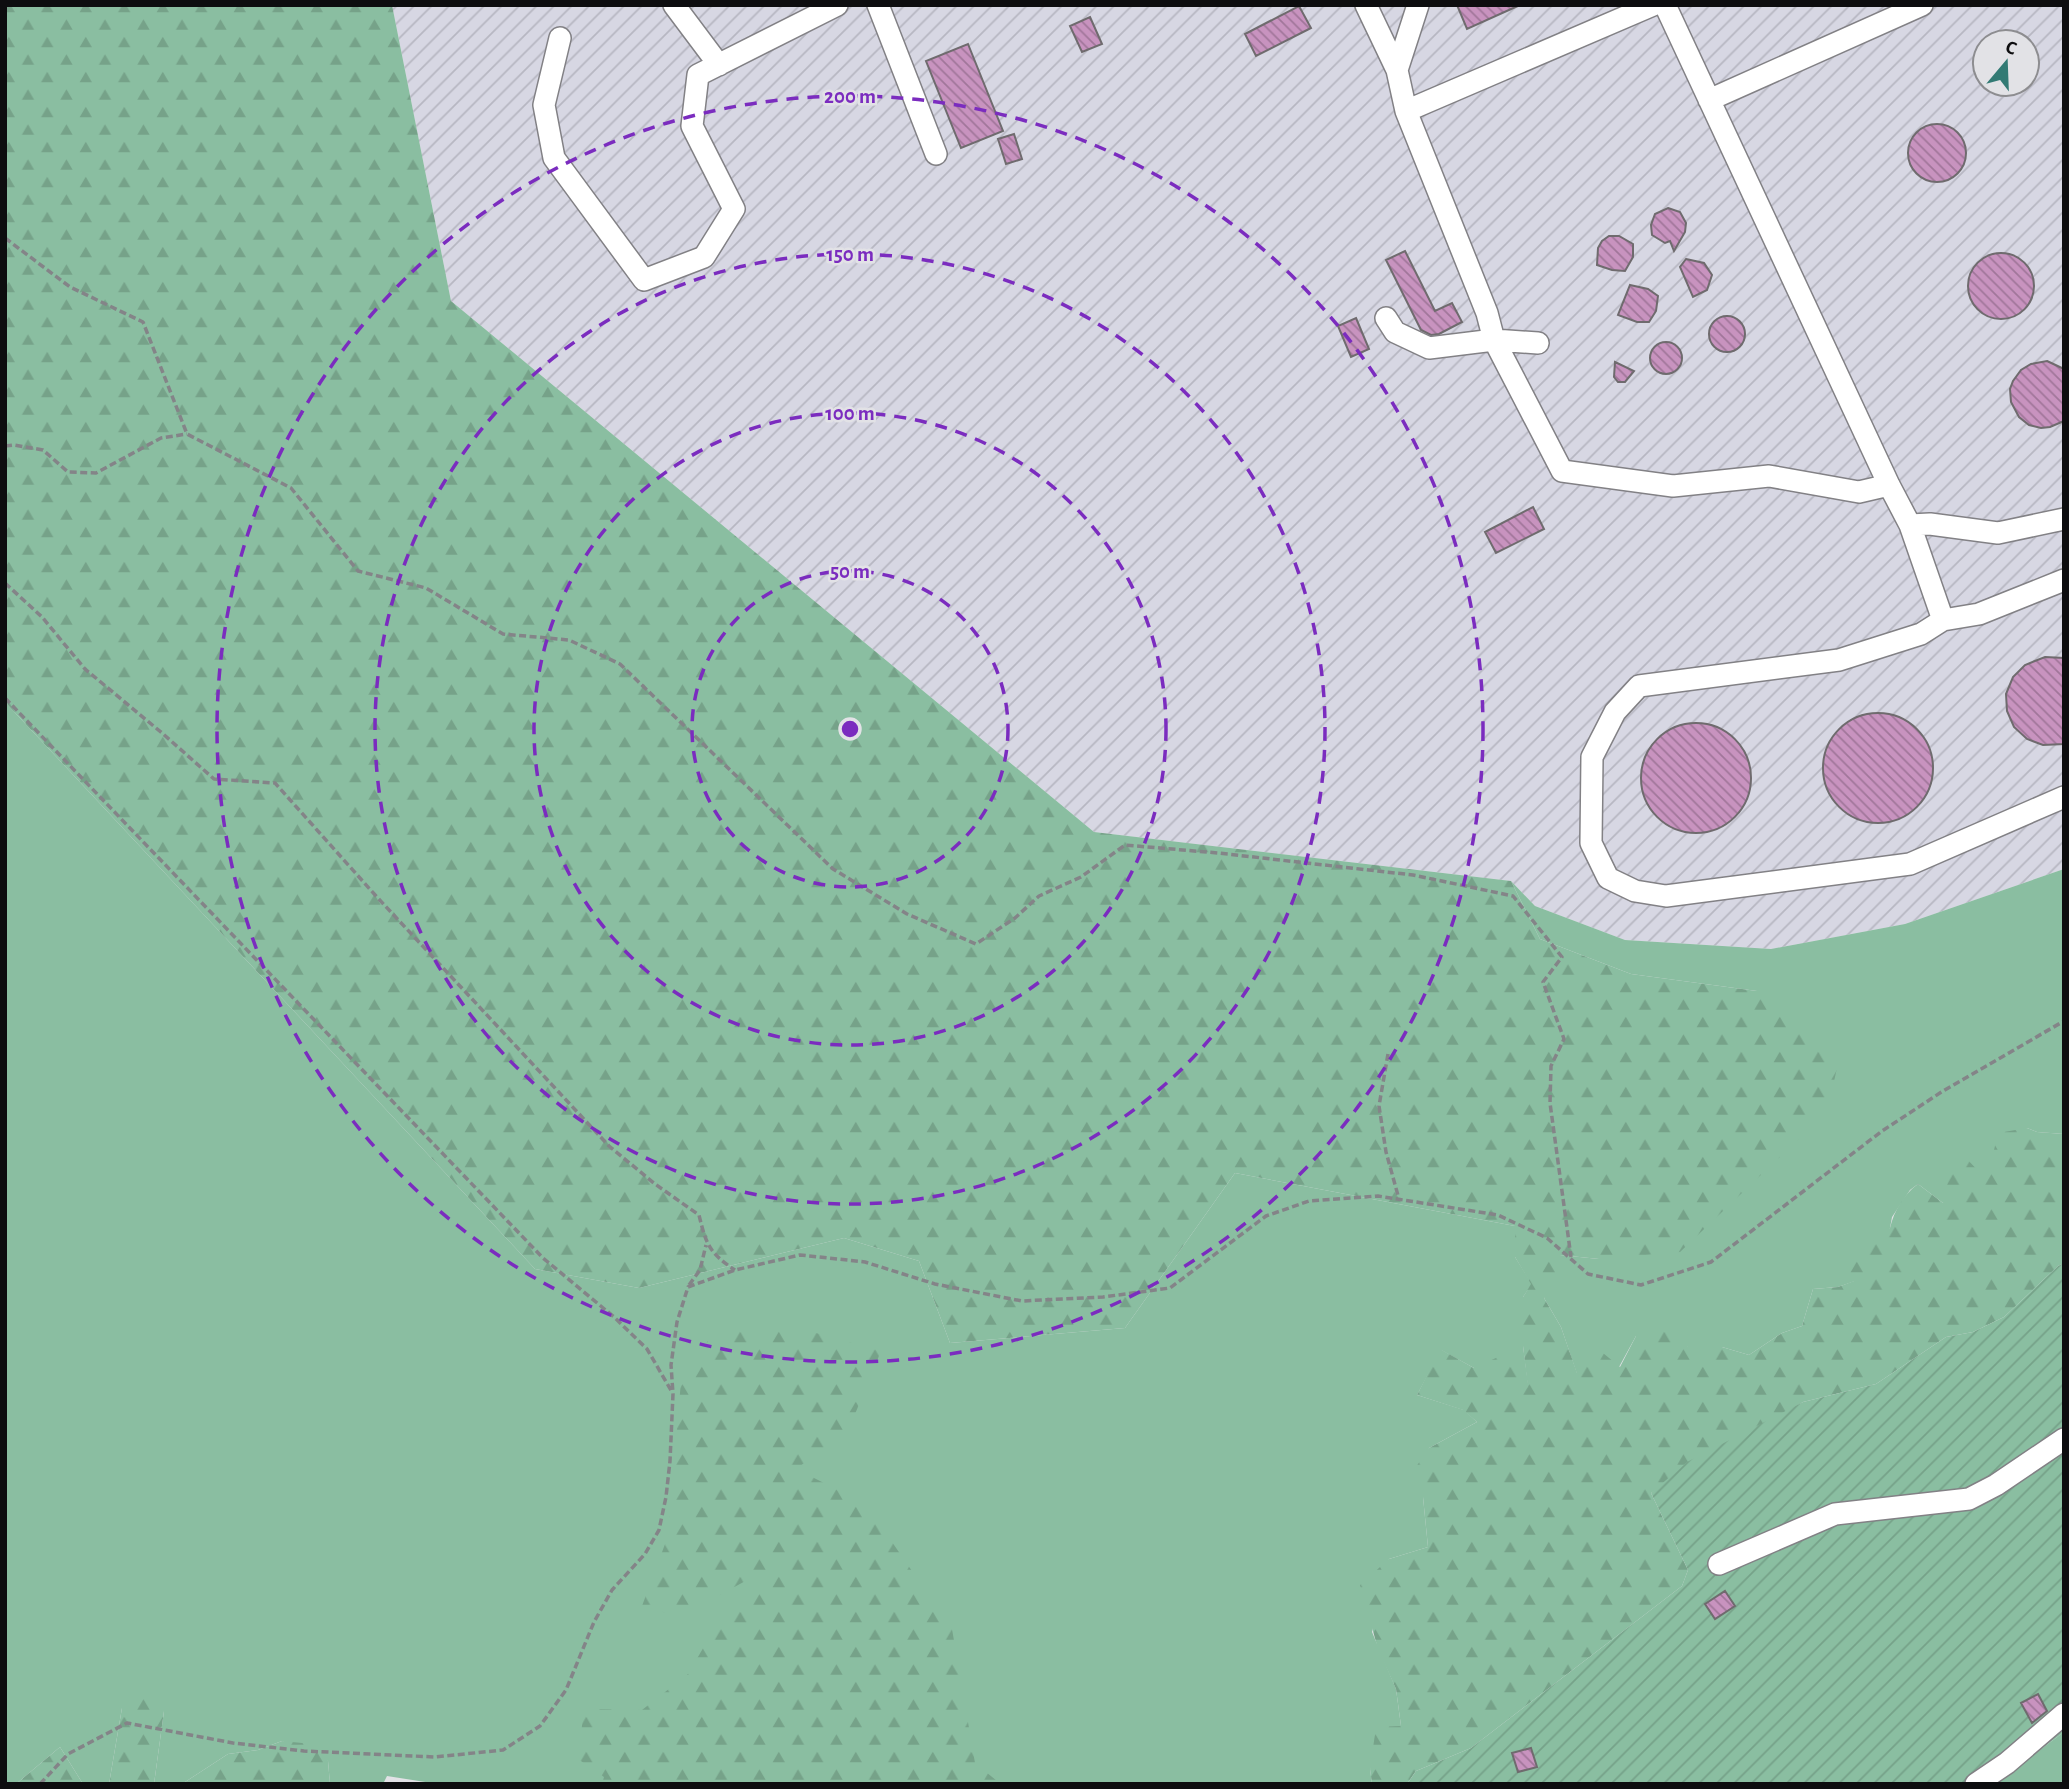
<svg xmlns="http://www.w3.org/2000/svg" width="2069" height="1789" viewBox="0 0 2069 1789" font-family="'Alegreya Sans',sans-serif">
<style>
.industrial{fill:url(#industrial-furrows);fill-rule:evenodd}
.grass{fill:#8abea1}
.forest{fill:url(#forest-firs)}
.garden{fill:url(#garden-furrows)}
.building{fill:url(#building-back-hatch);stroke:#6f6b6e;stroke-width:2}
.lines{fill:none;stroke-linecap:round;stroke-linejoin:round}
.minor-casing{stroke:#828185;stroke-width:24}
.path{stroke:#848488;stroke-width:3.5;stroke-dasharray:7 3.5;stroke-linecap:butt}
.minor{stroke:#fff;stroke-width:21}
.ring{fill:none;stroke:#7b2cbf;stroke-width:3.5;stroke-dasharray:12 9}
.centre{fill:#7b2cbf;stroke:#e2e2e6;stroke-width:3.5}
.ring-label{font-size:21px;text-anchor:middle;font-weight:bold;fill:#7b2cbf;stroke:#e2e2e6;stroke-width:5;stroke-linejoin:round;paint-order:stroke}
</style>
<defs>
<pattern id="industrial-furrows" width="10" height="10" patternUnits="userSpaceOnUse" patternTransform="scale(1.75)"><rect width="10" height="10" fill="#d7d7e3"/><path d="M-1 1l2-2M0 10L10 0M9 11l2-2" fill="none" stroke="#b7b7c2"/></pattern>
<pattern id="forest-firs" width="22" height="20" patternUnits="userSpaceOnUse" patternTransform="scale(1.75)"><rect width="22" height="20" fill="#8abea1"/><path d="M5 1l3.5 6h-7zM16 11l3.5 6h-7z" fill="#76a289"/></pattern>
<pattern id="garden-furrows" width="10" height="10" patternUnits="userSpaceOnUse" patternTransform="scale(1.75)"><rect width="10" height="10" fill="#8abea1"/><path d="M-1 1l2-2M0 10L10 0M9 11l2-2" fill="none" stroke="#76a289"/></pattern>
<pattern id="building-back-hatch" width="6" height="6" patternUnits="userSpaceOnUse" patternTransform="scale(1.75)"><rect width="6" height="6" fill="#c893bf"/><path d="M-1 5l2 2M0 0l6 6M5-1l2 2" fill="none" stroke="#a1769a"/></pattern>
</defs>
<rect width="100%" height="100%" fill="#e2e2e6"/>
<path class="industrial" d="M392,5H2064V869L1905,924L1771,949L1625,940L1535,906L1511,881L1094,832L451,301ZM1985,42H2027V84H1985Z"/>
<path class="grass" d="M5,702L535,1269L639,1288L844,1238L919,1261L950,1343L1125,1328L1235,1173L1515,1226V1257L1532,1284L1523,1297V1346L1529,1391L1474,1368L1441,1350L1417,1395L1464,1410L1477,1422L1429,1448L1423,1497L1428,1547L1389,1559L1372,1632L1396,1689L1401,1726L1370,1769L1372,1784H438L387,1776L383,1784H330L328,1761L282,1741L258,1750L228,1754L182,1784H154L164,1711L122,1708L109,1784H83L60,1747L16,1784H5Z
M2064,869V1134L2037,1132L2027,1128L1987,1181L1943,1203L1918,1184L1910,1190L1892,1217L1890,1228L1855,1281L1838,1287L1813,1289L1802,1326L1782,1333L1749,1355L1722,1347H1688L1636,1336L1619,1367L1577,1374L1561,1327L1544,1298L1560,1255L1599,1259L1757,991L1631,974L1540,939L1511,881L1535,906L1625,940L1771,949L1905,924Z
M2064,1732V1784H1994Z"/>
<path class="forest" d="M5,5H392L451,301L1094,832L1511,881L1540,939L1631,974L1757,991L1840,1055L1827,1112L1680,1252L1599,1259L1560,1255L1564,1281L1544,1298L1561,1327L1577,1373L1603,1353L1620,1367L1636,1336L1667,1325L1688,1347H1722L1749,1355L1782,1333L1802,1326L1813,1289L1838,1287L1854,1281L1847,1266L1855,1242L1890,1228C1894,1211 1904,1194 1918,1184L1943,1203L1953,1158L1963,1155L1987,1180L1998,1133L2027,1128L2037,1132L2064,1134V1263L2058,1266L2004,1317L1973,1332L1946,1337L1876,1384L1803,1402L1651,1493L1688,1570L1682,1586L1471,1748L1416,1771L1407,1784H1372L1370,1769L1376,1727L1401,1726L1396,1689L1378,1649L1360,1585L1389,1559L1428,1547L1423,1497L1407,1480L1429,1448L1477,1422L1463,1410L1417,1395L1440,1349L1474,1368L1509,1352L1528,1388L1523,1346V1297L1531,1284L1515,1257V1226L1235,1173L1125,1328L950,1343L919,1261L844,1238L639,1288L535,1269L5,702Z
M717,1327L798,1328L881,1351L848,1431L796,1469L836,1489L883,1529L952,1629L975,1763L997,1781L995,1784H602L604,1777L578,1759L584,1709L642,1710L688,1674L716,1626L754,1588L749,1579L707,1602L670,1614L642,1606L668,1536L681,1381Z
M148,1690L164,1711L154,1784H109L122,1708Z
M282,1741L322,1745L328,1761L330,1784H182L228,1754L258,1750Z
M60,1747L83,1784H16Z"/>
<path class="garden" d="M2064,1263V1732L1994,1784H1407L1416,1771L1471,1748L1682,1586L1688,1570L1651,1493L1687,1462L1803,1402L1876,1384L1946,1337L1973,1332L2004,1317L2058,1266Z"/>
<path class="building" d="M1457,5H1520L1467,29Z
M1299,6L1311,28L1256,56L1245,34Z
M1090,17L1102,44L1082,52L1070,26Z
M968,44L1003,131L961,148L926,61Z
M1908 153a29 29 0 1 1 58 0a29 29 0 1 1-58 0Z
M1014,134L1022,159L1006,164L998,139Z
M1668,208L1680,212L1686,223L1685,232L1674,251L1670,241L1665,243L1652,235L1651,225L1655,214Z
M1609,236H1619L1633,244V257L1625,271L1612,270L1597,265L1598,248L1602,241Z
M1405,251L1435,311L1452,303L1462,322L1439,334L1431,335L1421,330L1386,260Z
M1968 286a33 33 0 1 1 66 0a33 33 0 1 1-66 0Z
M1686,259L1704,263L1712,275L1707,290L1693,297L1680,267Z
M1630,285L1648,289L1658,296L1656,311L1649,322H1637L1618,315Z
M1709 334a18 18 0 1 1 36 0a18 18 0 1 1-36 0Z
M1356,318L1369,349L1351,357L1338,326Z
M1650 358a16 16 0 1 1 32 0a16 16 0 1 1-32 0Z
M2047,361L2064,369V421L2050,427L2041,428L2029,425L2019,417L2011,402L2010,389L2013,381L2021,370L2031,364Z
M1615,362L1634,371L1625,382H1618L1614,377Z
M1533,507L1544,529L1496,553L1485,532Z
M2045,657L2064,658V744L2043,745L2027,739L2014,727L2007,711L2006,694L2013,677L2025,665Z
M1823 768a55 55 0 1 1 110 0a55 55 0 1 1-110 0Z
M1641 778a55 55 0 1 1 110 0a55 55 0 1 1-110 0Z
M1725,1591L1735,1606L1715,1619L1705,1604Z
M2038,1694L2047,1711L2032,1723L2021,1703Z
M1531,1748L1537,1767L1518,1772L1512,1753Z"/>
<g class="lines">
<g class="minor-casing">
<path id="minor" d="M674,5L719,65
M878,5L936,154
M1366,5L1397,70L1406,111L1487,313L1494,340L1562,471L1673,486L1769,476L1859,492L1889,485
M1665,5L1889,485L1910,525L1943,620
M560,38L544,105L554,158L644,280L704,257L734,209L692,126L698,75L837,5
M1397,70L1418,5
M1709,100L1922,5
M1406,111L1653,5
M1386,318L1395,332L1429,348L1494,340L1538,343
M1910,525L1930,524L1998,533L2064,519
M2064,580L1979,614L1943,620L1921,634L1839,660L1639,686L1615,712L1592,757L1591,843L1608,878L1635,891L1666,896L1910,864L2064,797
M1719,1564L1835,1514L1969,1499L1996,1485L2064,1439
M1976,1784L2007,1763L2064,1714"/>
</g>
<path class="path" d="M5,238L70,287L143,322L187,434L291,488L358,571L426,588L503,634L569,640L620,664L833,869L907,914L976,944L1015,918L1039,896L1081,877L1125,845L1218,853L1413,875L1513,896L1562,957L1543,982L1564,1039L1551,1066L1550,1103L1571,1257
M5,446L14,445L43,450L68,472L96,473L161,438L187,434
M5,583L42,617L85,669L162,733L214,779L275,783L376,896L609,1146L655,1184L699,1215C706,1244 709,1253 735,1270
M5,698L543,1258L614,1317L647,1349L672,1392
M1388,1054L1379,1106L1386,1152L1399,1199
M689,1285L700,1270L706,1245
M40,1784L68,1754L127,1723L233,1743L304,1751L435,1757L503,1750L540,1726L566,1690L594,1622L612,1590L645,1554L659,1530L666,1497L670,1461L673,1394L671,1365L677,1322L688,1287L735,1270L800,1255L865,1262L935,1284L1022,1301L1103,1297L1170,1288L1266,1216L1309,1201L1378,1196L1498,1215L1547,1238L1588,1274L1641,1285L1711,1262L1882,1131L1943,1091L2064,1021"/>
<use href="#minor" class="minor"/>
</g>
<g class="ring">
<circle cx="850" cy="729" r="158"/>
<circle cx="850" cy="729" r="316"/>
<circle cx="850" cy="729" r="475"/>
<circle cx="850" cy="729" r="633"/>
</g>
<circle cx="850" cy="729" r="10" class="centre"/>
<g class="ring-label">
<text x="850" y="103">200 m</text>
<text x="850" y="261">150 m</text>
<text x="850" y="420">100 m</text>
<text x="850" y="578">50 m</text>
</g>
<rect width="2069" height="1789" fill="none" stroke="#0d0d0f" stroke-width="14"/>
<g transform="translate(2006 63) rotate(19)"><circle r="33" fill="#e2e2e6" stroke="#8d8d90" stroke-width="2"/>
<path d="M0-5L12 26L0 18L-12 26Z" fill="#327a74"/>
<text y="-10" font-size="19" font-weight="bold" text-anchor="middle" fill="#0d0d0f">С</text>
</g>
</svg>
